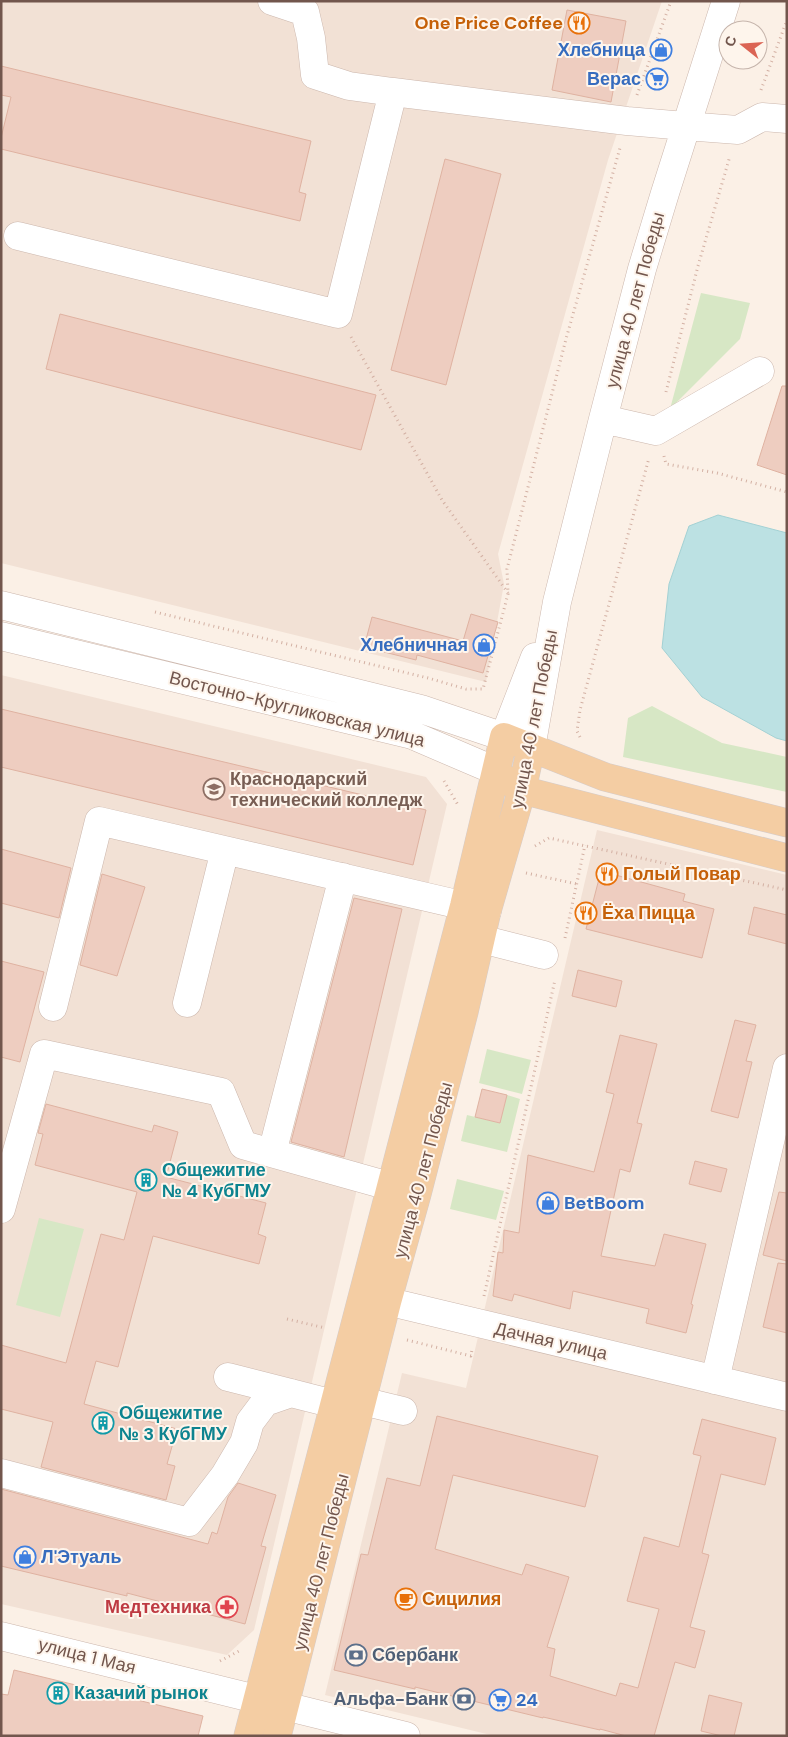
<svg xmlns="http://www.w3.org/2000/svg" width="788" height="1737" viewBox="0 0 788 1737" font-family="'DM Sans',sans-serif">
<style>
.residential{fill:#f2e1d5}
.green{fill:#d7e7c5}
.water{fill:#bce1e3;stroke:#a3d1d4}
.building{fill:#eecdc0;stroke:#dfb2a1}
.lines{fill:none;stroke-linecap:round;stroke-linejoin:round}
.minor-casing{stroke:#ccb7ad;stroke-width:29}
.major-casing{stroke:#d5ccca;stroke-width:29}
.path{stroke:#d3b0a3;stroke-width:3;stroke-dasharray:1 4;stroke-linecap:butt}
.minor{stroke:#fff;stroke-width:28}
.major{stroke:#f4cda3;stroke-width:28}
.labels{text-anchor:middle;stroke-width:4;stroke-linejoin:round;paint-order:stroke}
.food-label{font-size:18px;font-weight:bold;fill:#c56008;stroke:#fef5ec;text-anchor:start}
.shop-label{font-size:18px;font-weight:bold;fill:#366cbe;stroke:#fef5ec;text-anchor:end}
.street-label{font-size:18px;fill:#72564d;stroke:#fef5ec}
.education-label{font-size:18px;font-weight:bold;fill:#785e54;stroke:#fef5ec;text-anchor:start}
.culture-label{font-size:18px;font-weight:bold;fill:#0d838f;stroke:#fef5ec;text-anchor:start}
.health-label{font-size:18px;font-weight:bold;fill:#be3a42;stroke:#fef5ec;text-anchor:end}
.service-label{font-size:18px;font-weight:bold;fill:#4e5e75;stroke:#fef5ec;text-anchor:start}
</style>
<rect width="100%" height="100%" fill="#fbf0e6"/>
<path class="residential" d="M1,1H662L608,160L498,554L504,584L486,682L1,563Z
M1,675L426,777L447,804L254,1630L227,1655L1,1604Z
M597,830L787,875V1736H495L325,1695L402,1373L466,1388Z"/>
<path class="green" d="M701,293L750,303L740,339L670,409Z
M652,706L722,743L787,757V792L623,757L628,718Z
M487,1049L531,1060L522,1094L479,1083Z
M507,1095L520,1099L507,1152L461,1141L467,1115L500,1123Z
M457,1179L504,1191L496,1220L450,1209Z
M39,1218L84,1229L60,1317L16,1305Z"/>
<path class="water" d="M718,515L787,533V741L776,738L702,697L662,648L669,584L689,526Z"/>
<path class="building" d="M567,10L626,21L611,102L552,90Z
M1,66L311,141L299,192L306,194L300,221L1,149V138L11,97L1,95Z
M445,159L501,174L446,385L391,370Z
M60,314L376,395L361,450L46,369Z
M782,386H787V475L757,465Z
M471,614L498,622L483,673L417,655L416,660L364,647L372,617L463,641Z
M1,709L426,810L413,865L1,767Z
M1,849L71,868L59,918L1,903Z
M601,871L685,894L683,901L714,909L702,958L586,929Z
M102,874L145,887L117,976L80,965Z
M354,898L402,909L344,1157L291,1142Z
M754,907L787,915V944L748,934Z
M1,961L44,972L20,1062L1,1057Z
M578,970L622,981L616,1007L572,996Z
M735,1020L756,1025L746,1061L752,1062L738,1118L711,1111Z
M620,1035L657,1044L637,1123L642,1124L630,1172L620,1169L601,1256L655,1266L664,1234L706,1244L691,1304L693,1305L686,1333L646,1323L649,1309L573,1291L570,1309L514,1294L512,1301L493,1296L498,1252L503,1253L504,1230L519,1233L528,1155L594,1172L614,1094L606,1092Z
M482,1089L507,1095L500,1123L475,1117Z
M46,1104L152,1132L154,1125L178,1132L166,1177L266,1203L258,1234L266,1237L259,1264L153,1236L118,1367L96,1361L84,1404L177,1429L167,1464L175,1466L166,1500L41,1467L53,1422L1,1409V1345L66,1363L101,1234L124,1240L137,1192L35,1165L43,1134L38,1133Z
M695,1161L727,1169L721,1192L689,1184Z
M779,1192L787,1193V1261L763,1255Z
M778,1263L787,1264V1333L763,1327Z
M437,1416L598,1456L585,1507L453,1475L435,1549L522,1575L526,1564L569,1577L547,1647L555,1649L550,1676L616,1696L620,1683L638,1688L659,1609L627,1601L644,1537L679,1547L701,1456L693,1454L702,1419L776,1438L765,1485L721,1474L702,1553L709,1555L690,1627L705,1631L695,1668L675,1662L654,1736H626L600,1729V1730L543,1717V1718L415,1687V1689L334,1670L361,1554L368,1555L387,1478L420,1486Z
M238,1483L276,1495L261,1546L266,1547L245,1624L127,1593V1596L1,1566V1489L208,1544L212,1532L217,1534L228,1497Z
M14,1670L203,1716L198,1736H1V1694L8,1695Z
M709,1695L742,1703L734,1736H722L701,1731Z"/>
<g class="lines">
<g class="minor-casing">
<path id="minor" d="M272,1L305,12L311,38L315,75L349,86L393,92
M18,236L338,314L393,92L627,121L685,126L738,130L762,117L787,119
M603,419L656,431L760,371
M1,605L421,709L504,737L535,657
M1,636L412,735L496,771
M531,748L557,602L603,419L642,269L665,193L726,1
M481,939L544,955
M187,1003L225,850
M53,1007L99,821L487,911
M272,1153L343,877
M1,1209L44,1054L221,1092L243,1145L414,1193
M365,1296L787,1397
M228,1377L334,1404
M715,1380L787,1068
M362,1401L403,1411
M1,1473L189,1522L225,1475L244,1443L250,1422L265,1402L291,1393
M1,1636L406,1736"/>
</g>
<g class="major-casing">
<path id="major" d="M507,780L522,790L787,858
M248,1736L464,906L504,737L605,777L787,823
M277,1736L387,1302L417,1194L464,1012L487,911L522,790L531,748"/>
</g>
<path class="path" d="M761,90L787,20
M637,95L671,1
M351,337L442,500L508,593
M666,392L698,266L730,156
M664,456L666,464L717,473L787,492
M155,612L428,678L466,689H483L508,594L507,569L566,339L620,148
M580,737L577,731L580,710L649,458
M444,781L458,805
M535,846L549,838L787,890
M526,873L577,884
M565,938L585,845
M484,1296L555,980
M287,1319L325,1328
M407,1340L471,1356L472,1349
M220,1661L241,1650"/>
<use href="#minor" class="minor"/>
<use href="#major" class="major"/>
</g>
<defs>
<g id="restaurant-ring" transform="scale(1.125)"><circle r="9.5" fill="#fef5ec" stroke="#e8710a" stroke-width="1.5"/><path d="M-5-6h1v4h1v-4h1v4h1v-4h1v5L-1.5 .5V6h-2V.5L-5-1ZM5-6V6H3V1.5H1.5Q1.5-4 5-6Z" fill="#e8710a"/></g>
<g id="shop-ring" transform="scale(1.125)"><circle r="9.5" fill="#fef5ec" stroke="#3f7fe0" stroke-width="1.5"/><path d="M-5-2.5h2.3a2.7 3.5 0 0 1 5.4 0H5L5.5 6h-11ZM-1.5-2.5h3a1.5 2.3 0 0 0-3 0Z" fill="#3f7fe0"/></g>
<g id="supermarket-ring" transform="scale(1.125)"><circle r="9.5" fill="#fef5ec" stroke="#3f7fe0" stroke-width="1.5"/><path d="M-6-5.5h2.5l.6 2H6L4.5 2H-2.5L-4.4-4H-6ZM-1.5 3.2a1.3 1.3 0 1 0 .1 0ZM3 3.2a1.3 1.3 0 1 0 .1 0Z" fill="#3f7fe0"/></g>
<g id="university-ring" transform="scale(1.125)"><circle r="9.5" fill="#fef5ec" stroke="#8d6e63" stroke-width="1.5"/><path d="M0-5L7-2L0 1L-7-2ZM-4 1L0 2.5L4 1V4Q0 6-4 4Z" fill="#8d6e63"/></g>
<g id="building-ring" transform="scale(1.125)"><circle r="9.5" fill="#fef5ec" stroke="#0f9aa8" stroke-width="1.5"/><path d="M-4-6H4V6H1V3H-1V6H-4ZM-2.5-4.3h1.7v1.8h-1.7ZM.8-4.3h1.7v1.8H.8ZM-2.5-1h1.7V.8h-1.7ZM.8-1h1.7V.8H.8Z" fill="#0f9aa8"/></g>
<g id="cafe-ring" transform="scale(1.125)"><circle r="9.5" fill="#fef5ec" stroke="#e8710a" stroke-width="1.5"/><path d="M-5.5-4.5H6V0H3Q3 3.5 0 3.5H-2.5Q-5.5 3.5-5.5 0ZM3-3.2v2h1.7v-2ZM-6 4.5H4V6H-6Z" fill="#e8710a"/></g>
<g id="pharmacy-ring" transform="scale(1.125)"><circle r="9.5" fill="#fef5ec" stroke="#e0444e" stroke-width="1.5"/><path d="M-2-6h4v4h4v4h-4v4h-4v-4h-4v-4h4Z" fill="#e0444e"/></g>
<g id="bank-ring" transform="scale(1.125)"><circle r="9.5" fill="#fef5ec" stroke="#5c6f8a" stroke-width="1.5"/><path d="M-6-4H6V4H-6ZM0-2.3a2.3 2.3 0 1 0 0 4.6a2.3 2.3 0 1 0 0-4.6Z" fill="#5c6f8a"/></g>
</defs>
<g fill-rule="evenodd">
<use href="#restaurant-ring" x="579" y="23"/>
<use href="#shop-ring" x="661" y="50"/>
<use href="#supermarket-ring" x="657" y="79"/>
<use href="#shop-ring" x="484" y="645"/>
<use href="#university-ring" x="214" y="789"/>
<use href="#restaurant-ring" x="607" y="874"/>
<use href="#restaurant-ring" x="586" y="913"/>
<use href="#building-ring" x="146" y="1180"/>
<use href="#shop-ring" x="548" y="1203"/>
<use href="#building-ring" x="103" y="1423"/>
<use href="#shop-ring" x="25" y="1557"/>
<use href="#cafe-ring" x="406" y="1599"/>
<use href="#pharmacy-ring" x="227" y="1607"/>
<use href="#bank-ring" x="356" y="1655"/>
<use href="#building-ring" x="58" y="1693"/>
<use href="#bank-ring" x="464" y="1699"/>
<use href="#supermarket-ring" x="500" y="1700"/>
</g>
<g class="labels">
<g class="food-label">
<text x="563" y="29" text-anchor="end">One Price Coffee</text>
<text x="623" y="880">Голый Повар</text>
<text x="602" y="919">Ёха Пицца</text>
<text x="422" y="1605">Сицилия</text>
</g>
<g class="shop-label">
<text x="645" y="56">Хлебница</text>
<text x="641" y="85">Верас</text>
<text x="468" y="651">Хлебничная</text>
<text x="564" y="1209" text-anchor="start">BetBoom</text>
<text x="41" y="1563" text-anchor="start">Л'Этуаль</text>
<text x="516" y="1706" text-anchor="start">24</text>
</g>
<g class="street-label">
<text transform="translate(635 300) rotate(-75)" y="6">улица 40 лет Победы</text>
<text transform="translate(297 709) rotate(14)" y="6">Восточно-Кругликовская улица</text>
<text transform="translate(534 719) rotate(-79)" y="6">улица 40 лет Победы</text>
<text transform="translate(423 1170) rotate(-75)" y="6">улица 40 лет Победы</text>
<text transform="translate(551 1341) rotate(13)" y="6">Дачная улица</text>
<text transform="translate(321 1562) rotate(-76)" y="6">улица 40 лет Победы</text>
<text transform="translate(87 1656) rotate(14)" y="6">улица 1 Мая</text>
</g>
<g class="education-label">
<text x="230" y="785">Краснодарский<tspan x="230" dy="21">технический колледж</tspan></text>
</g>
<g class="culture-label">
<text x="162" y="1176">Общежитие<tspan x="162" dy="21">№ 4 КубГМУ</tspan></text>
<text x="119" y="1419">Общежитие<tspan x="119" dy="21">№ 3 КубГМУ</tspan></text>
<text x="74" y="1699">Казачий рынок</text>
</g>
<g class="health-label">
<text x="211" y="1613">Медтехника</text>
</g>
<g class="service-label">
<text x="372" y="1661">Сбербанк</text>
<text x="448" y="1705" text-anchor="end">Альфа-Банк</text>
</g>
</g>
<rect width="788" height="1737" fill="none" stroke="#72564d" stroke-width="5"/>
<g transform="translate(743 45) rotate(287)"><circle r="24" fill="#fef5ec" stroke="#c6b5ac"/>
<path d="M0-4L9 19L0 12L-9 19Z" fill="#db6454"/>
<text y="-8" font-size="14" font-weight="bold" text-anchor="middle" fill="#72564d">С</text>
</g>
</svg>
